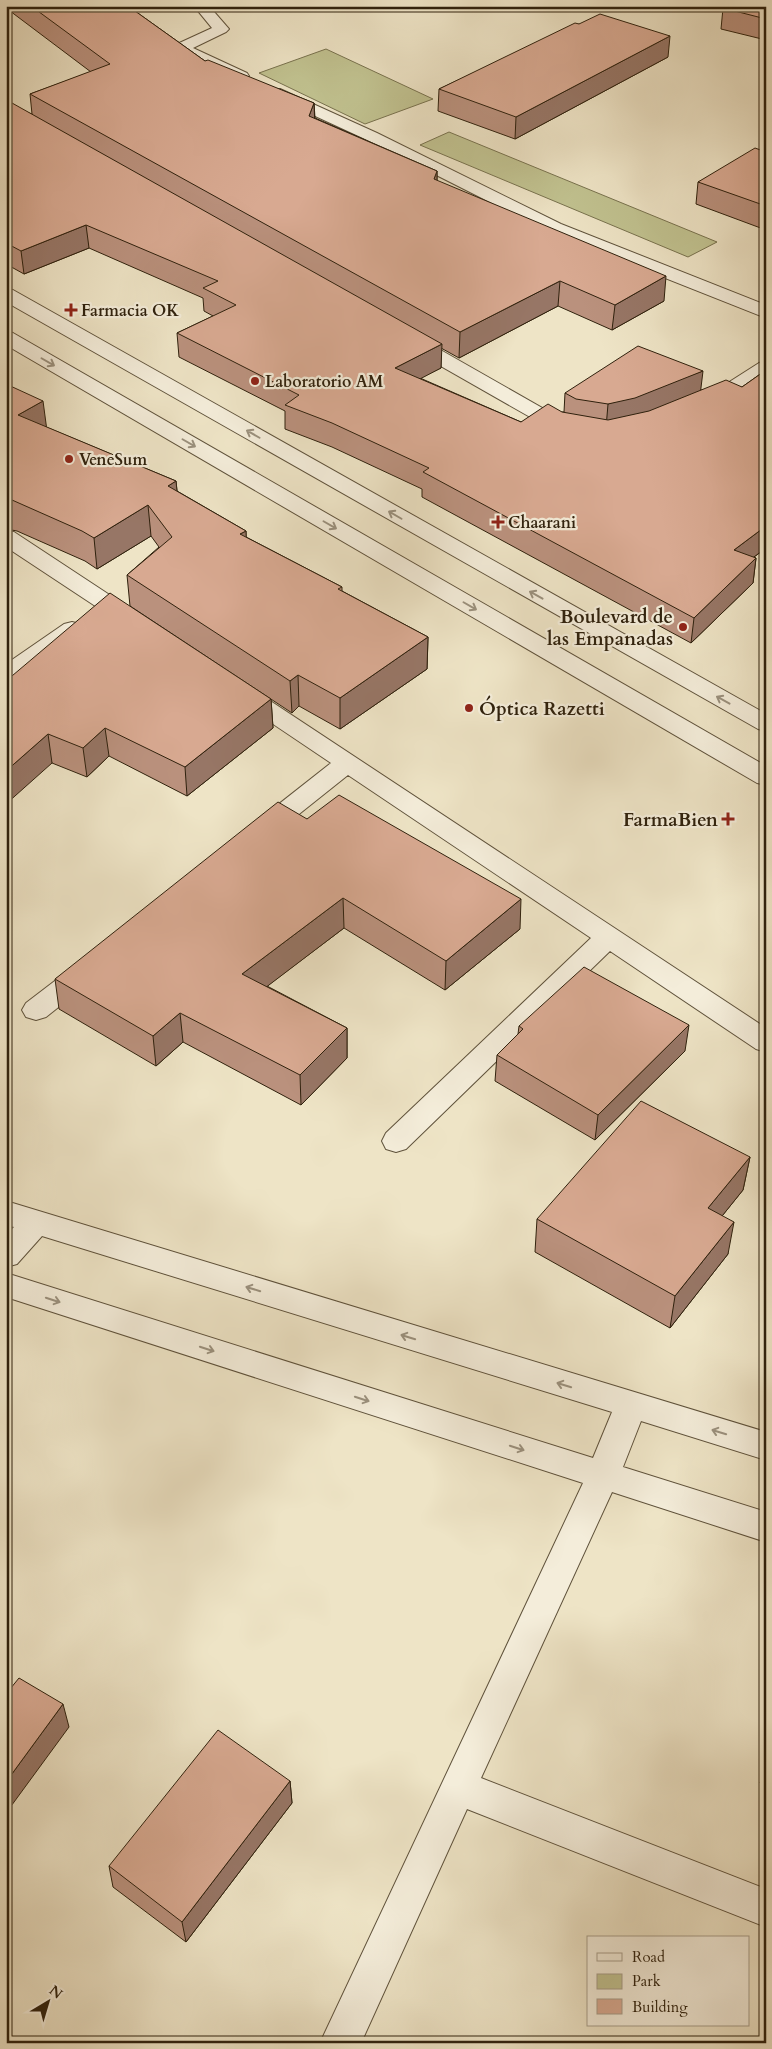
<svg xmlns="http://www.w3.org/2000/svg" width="772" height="2049" viewBox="0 0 772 2049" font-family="Cardo,serif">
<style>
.green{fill:#c1c290;stroke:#78724e}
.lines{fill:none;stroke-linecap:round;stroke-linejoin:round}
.minor-casing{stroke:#5f523b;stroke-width:2}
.minor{fill:#f4edda;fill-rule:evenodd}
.wall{fill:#ba917d;stroke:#2f210d}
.shaded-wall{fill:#977666;stroke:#2f210d}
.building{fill:#d8a991;stroke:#2f210d}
.oneway{stroke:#9b917e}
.poi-dot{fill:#8f2418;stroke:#f4edda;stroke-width:2}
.labels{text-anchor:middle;stroke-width:4.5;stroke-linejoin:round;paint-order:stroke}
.far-poi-label{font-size:16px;font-weight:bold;fill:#2f210d;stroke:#f4edda;text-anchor:start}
.poi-label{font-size:19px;font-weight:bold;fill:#2f210d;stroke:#f4edda;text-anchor:end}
</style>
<rect width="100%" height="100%" fill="#eee4c6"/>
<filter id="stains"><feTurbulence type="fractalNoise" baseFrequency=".004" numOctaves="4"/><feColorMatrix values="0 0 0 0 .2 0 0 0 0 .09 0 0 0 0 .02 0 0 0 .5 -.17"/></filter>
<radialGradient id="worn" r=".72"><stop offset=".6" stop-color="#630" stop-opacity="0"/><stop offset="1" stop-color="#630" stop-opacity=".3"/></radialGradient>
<path class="green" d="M326,49L433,99L365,124L259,73Z
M449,132L717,242L688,257L420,145Z"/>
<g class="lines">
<g class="minor-casing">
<path id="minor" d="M194,6H209L229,29L226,32L193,48L247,73L249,76L247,79H235L175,51L172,48L175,45L212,28Z
M280,89L377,133L561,224L766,305V318L549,232L365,139L274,97L272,94L274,91Z
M6,289L13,290L766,714V731L758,729L6,302Z
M6,331L13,333L766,766V785L757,783L6,345Z
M409,334L416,336L574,426L577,430L574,434L567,436L560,434L402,344L399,340L402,336Z
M766,361V376C747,387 720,413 697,407L694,403L697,399L712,393L759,363Z
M6,531L14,532L140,615L143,620L140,625L132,627L124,625L6,547Z
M72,622L80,624L83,629L80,634L14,680L6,682V664L64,624Z
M241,685L249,687L766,1028V1052L756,1049L610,951L406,1149L396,1152L386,1149L382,1141L386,1133L591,938L348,775L269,838L260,840L251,838L247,832L251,826L331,763L233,697L229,692L233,687Z
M86,962L95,964L99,971L95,978L46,1017L36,1020L26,1017L22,1010L26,1003L77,964Z
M6,1201L766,1432V1460L641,1421L623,1467L766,1512V1542L612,1492L481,1778L766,1889V1927L467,1809L361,2043H320L583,1483L6,1297V1273L593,1458L612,1412L42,1236L17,1264L6,1267V1235L14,1227L6,1225Z"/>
</g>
<use href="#minor" class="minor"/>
</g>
<path class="wall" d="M9,6H128L205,61L314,103L315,118L437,171V181L664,301L612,330L558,306L459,358L441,348V368L420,378L521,422L562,412H564L565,393L701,390L742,387L766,370V548L754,557L756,558L753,583L691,643L422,497V489L332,447L285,429V411L179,357L177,333L213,316L204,311L203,298L89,248L24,274L6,264V105L32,114L30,94L91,72L10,11Z
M766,6V40L721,29L723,8Z
M579,24L668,57L515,139L438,111L439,89Z
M766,152V230L696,204L698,182Z
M6,384L46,427L176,481L177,491L246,531V537L342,587V591L428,637L427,669L340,729L299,706L292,713L130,606L127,575L159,547L151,536L97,569L85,561L17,531L6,529Z
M6,681L271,699L273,728L187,796L109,756L87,777L52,763Z
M307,819L520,929L445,990L344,928L267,986L347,1028V1058L301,1105L183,1042L156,1066L59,1009L55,979Z
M519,1026L685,1051L595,1140L495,1081L497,1055L518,1034Z
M750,1157L743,1190L722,1216L728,1254L670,1328L535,1252L537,1219Z
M766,1765V1786L760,1783Z
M290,1781L292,1803L186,1942L113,1887L109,1866Z"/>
<path class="shaded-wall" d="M670,36L668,57L515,139L516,117Z
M314,103L315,127L309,116Z
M437,171V195L434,179Z
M86,225L89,248L24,274L21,251Z
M666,276L664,301L612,330L615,305Z
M560,281L558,306L459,358L460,332Z
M442,344L441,368L395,392V368Z
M703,371L700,396L606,428L608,404Z
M43,401L47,431L18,415Z
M176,481L179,511L168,486Z
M148,505L151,536L97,569L94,538Z
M766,526V548L731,574L734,550Z
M246,531L247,561L240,534Z
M756,558L753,583L691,643L694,618Z
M428,637L427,669L340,729V698Z
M298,675L299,706L292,713L290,681Z
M271,699L273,728L187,796L185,767Z
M105,728L109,756L87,777L83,748Z
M48,734L52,763L6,804V771Z
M343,898L344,928L244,1004L242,974Z
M521,899L520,929L445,990L446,961Z
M180,1013L183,1042L156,1066L153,1036Z
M689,1025L685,1051L595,1140L598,1115Z
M347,1028V1058L301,1105L300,1075Z
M750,1157L743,1190L702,1241L708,1208Z
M734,1222L728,1254L670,1328L675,1296Z
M63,1704L69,1727L6,1813V1782Z
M290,1781L292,1803L186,1942L182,1922Z"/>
<path class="building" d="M31,6H128L205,61L208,60L314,103L309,116L437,171L434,179L666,276L615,305L560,281L460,332L30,94L110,64Z
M727,6H766V19L723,8Z
M600,14L670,36L516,117L439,89L575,23L579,24Z
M12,103L442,344L395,368L521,422L548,404L562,412L608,420L649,411L726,380L742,387L766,370V526L734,550L756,558L694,618L423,472L429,468L332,423L285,405L299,395L177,333L236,305L203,288L218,281L86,225L21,251L6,243V105Z
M755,148L766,152V206L698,182Z
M638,346L703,371L635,398L608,404L576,399L565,393Z
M6,384L43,401L18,415L176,481L168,486L246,531L240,534L342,587L338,589L428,637L340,698L298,675L290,681L127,575L172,537L148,505L94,538L82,531L12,500L6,499Z
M110,593L271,699L185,767L105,728L83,748L48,734L6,771V681Z
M339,795L521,899L446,961L343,898L242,974L347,1028L300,1075L180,1013L153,1036L55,979L278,802L307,819Z
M584,967L689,1025L598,1115L497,1055L523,1029L519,1026Z
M641,1101L750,1157L708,1208L734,1222L675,1296L537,1219Z
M19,1678L63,1704L6,1782V1694Z
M218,1730L290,1781L182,1922L109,1866Z"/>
<defs><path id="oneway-shaft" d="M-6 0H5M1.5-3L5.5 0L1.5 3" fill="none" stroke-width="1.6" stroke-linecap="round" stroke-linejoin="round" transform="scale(1.25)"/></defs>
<g class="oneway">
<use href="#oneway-shaft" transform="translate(48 362) rotate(30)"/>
<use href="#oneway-shaft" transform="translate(253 434) rotate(-150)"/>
<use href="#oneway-shaft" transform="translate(189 443) rotate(30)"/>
<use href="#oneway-shaft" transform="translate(395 515) rotate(-150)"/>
<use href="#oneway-shaft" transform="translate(330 525) rotate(30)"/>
<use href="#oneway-shaft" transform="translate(536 595) rotate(-151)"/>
<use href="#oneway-shaft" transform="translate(470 606) rotate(30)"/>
<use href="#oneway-shaft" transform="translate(723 700) rotate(-151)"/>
<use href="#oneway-shaft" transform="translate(253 1289) rotate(-163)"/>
<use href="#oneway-shaft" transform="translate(53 1300) rotate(18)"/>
<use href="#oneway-shaft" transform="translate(408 1337) rotate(-163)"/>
<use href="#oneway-shaft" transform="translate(207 1349) rotate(18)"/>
<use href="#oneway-shaft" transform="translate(564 1385) rotate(-163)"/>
<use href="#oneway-shaft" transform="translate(362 1399) rotate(18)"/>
<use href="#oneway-shaft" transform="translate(719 1432) rotate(-163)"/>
<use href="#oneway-shaft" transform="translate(517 1448) rotate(18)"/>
</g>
<g class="poi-dot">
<path d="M68.5 302.5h5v5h5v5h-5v5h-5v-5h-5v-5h5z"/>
<circle cx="255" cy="381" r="5"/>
<circle cx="69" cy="459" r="5"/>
<path d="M495.5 514.5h5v5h5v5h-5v5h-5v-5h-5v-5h5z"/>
<circle cx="683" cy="627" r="5"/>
<circle cx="469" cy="708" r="5"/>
<path d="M725.5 811.5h5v5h5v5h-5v5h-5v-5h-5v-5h5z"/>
</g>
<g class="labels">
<g class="far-poi-label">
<text x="81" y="316">Farmacia OK</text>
<text x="265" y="387">Laboratorio AM</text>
<text x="79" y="465">VeneSum</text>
<text x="508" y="528">Chaarani</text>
</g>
<g class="poi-label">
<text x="673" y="623">Boulevard de<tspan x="673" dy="22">las Empanadas</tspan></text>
<text x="479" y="715" text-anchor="start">Óptica Razetti</text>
<text x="718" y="826">FarmaBien</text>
</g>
</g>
<rect width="772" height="2049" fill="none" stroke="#eee4c6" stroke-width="25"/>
<rect x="8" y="8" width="757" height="2034" fill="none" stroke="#2f210d" stroke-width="2.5"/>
<rect x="12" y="12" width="747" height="2024" fill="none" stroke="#2f210d"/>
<rect x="587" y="1936" width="162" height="90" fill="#f4edda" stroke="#a59b88"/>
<rect x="597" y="1953" width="25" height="8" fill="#f4edda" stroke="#a59b88"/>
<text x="632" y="1962" font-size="15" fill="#2f210d">Road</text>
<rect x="597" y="1974" width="25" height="15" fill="#c1c290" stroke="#a59b88"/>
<text x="632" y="1986" font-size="15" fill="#2f210d">Park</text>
<rect x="597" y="1999" width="25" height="15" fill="#d8a991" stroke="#a59b88"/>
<text x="632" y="2012" font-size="15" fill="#2f210d">Building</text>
<g transform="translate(48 2002) rotate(38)" stroke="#f4edda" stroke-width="4" paint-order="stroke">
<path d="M0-4L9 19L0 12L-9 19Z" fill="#2f210d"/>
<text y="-8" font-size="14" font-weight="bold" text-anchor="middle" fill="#2f210d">N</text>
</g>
<rect width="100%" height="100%" filter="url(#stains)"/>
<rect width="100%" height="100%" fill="url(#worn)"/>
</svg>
